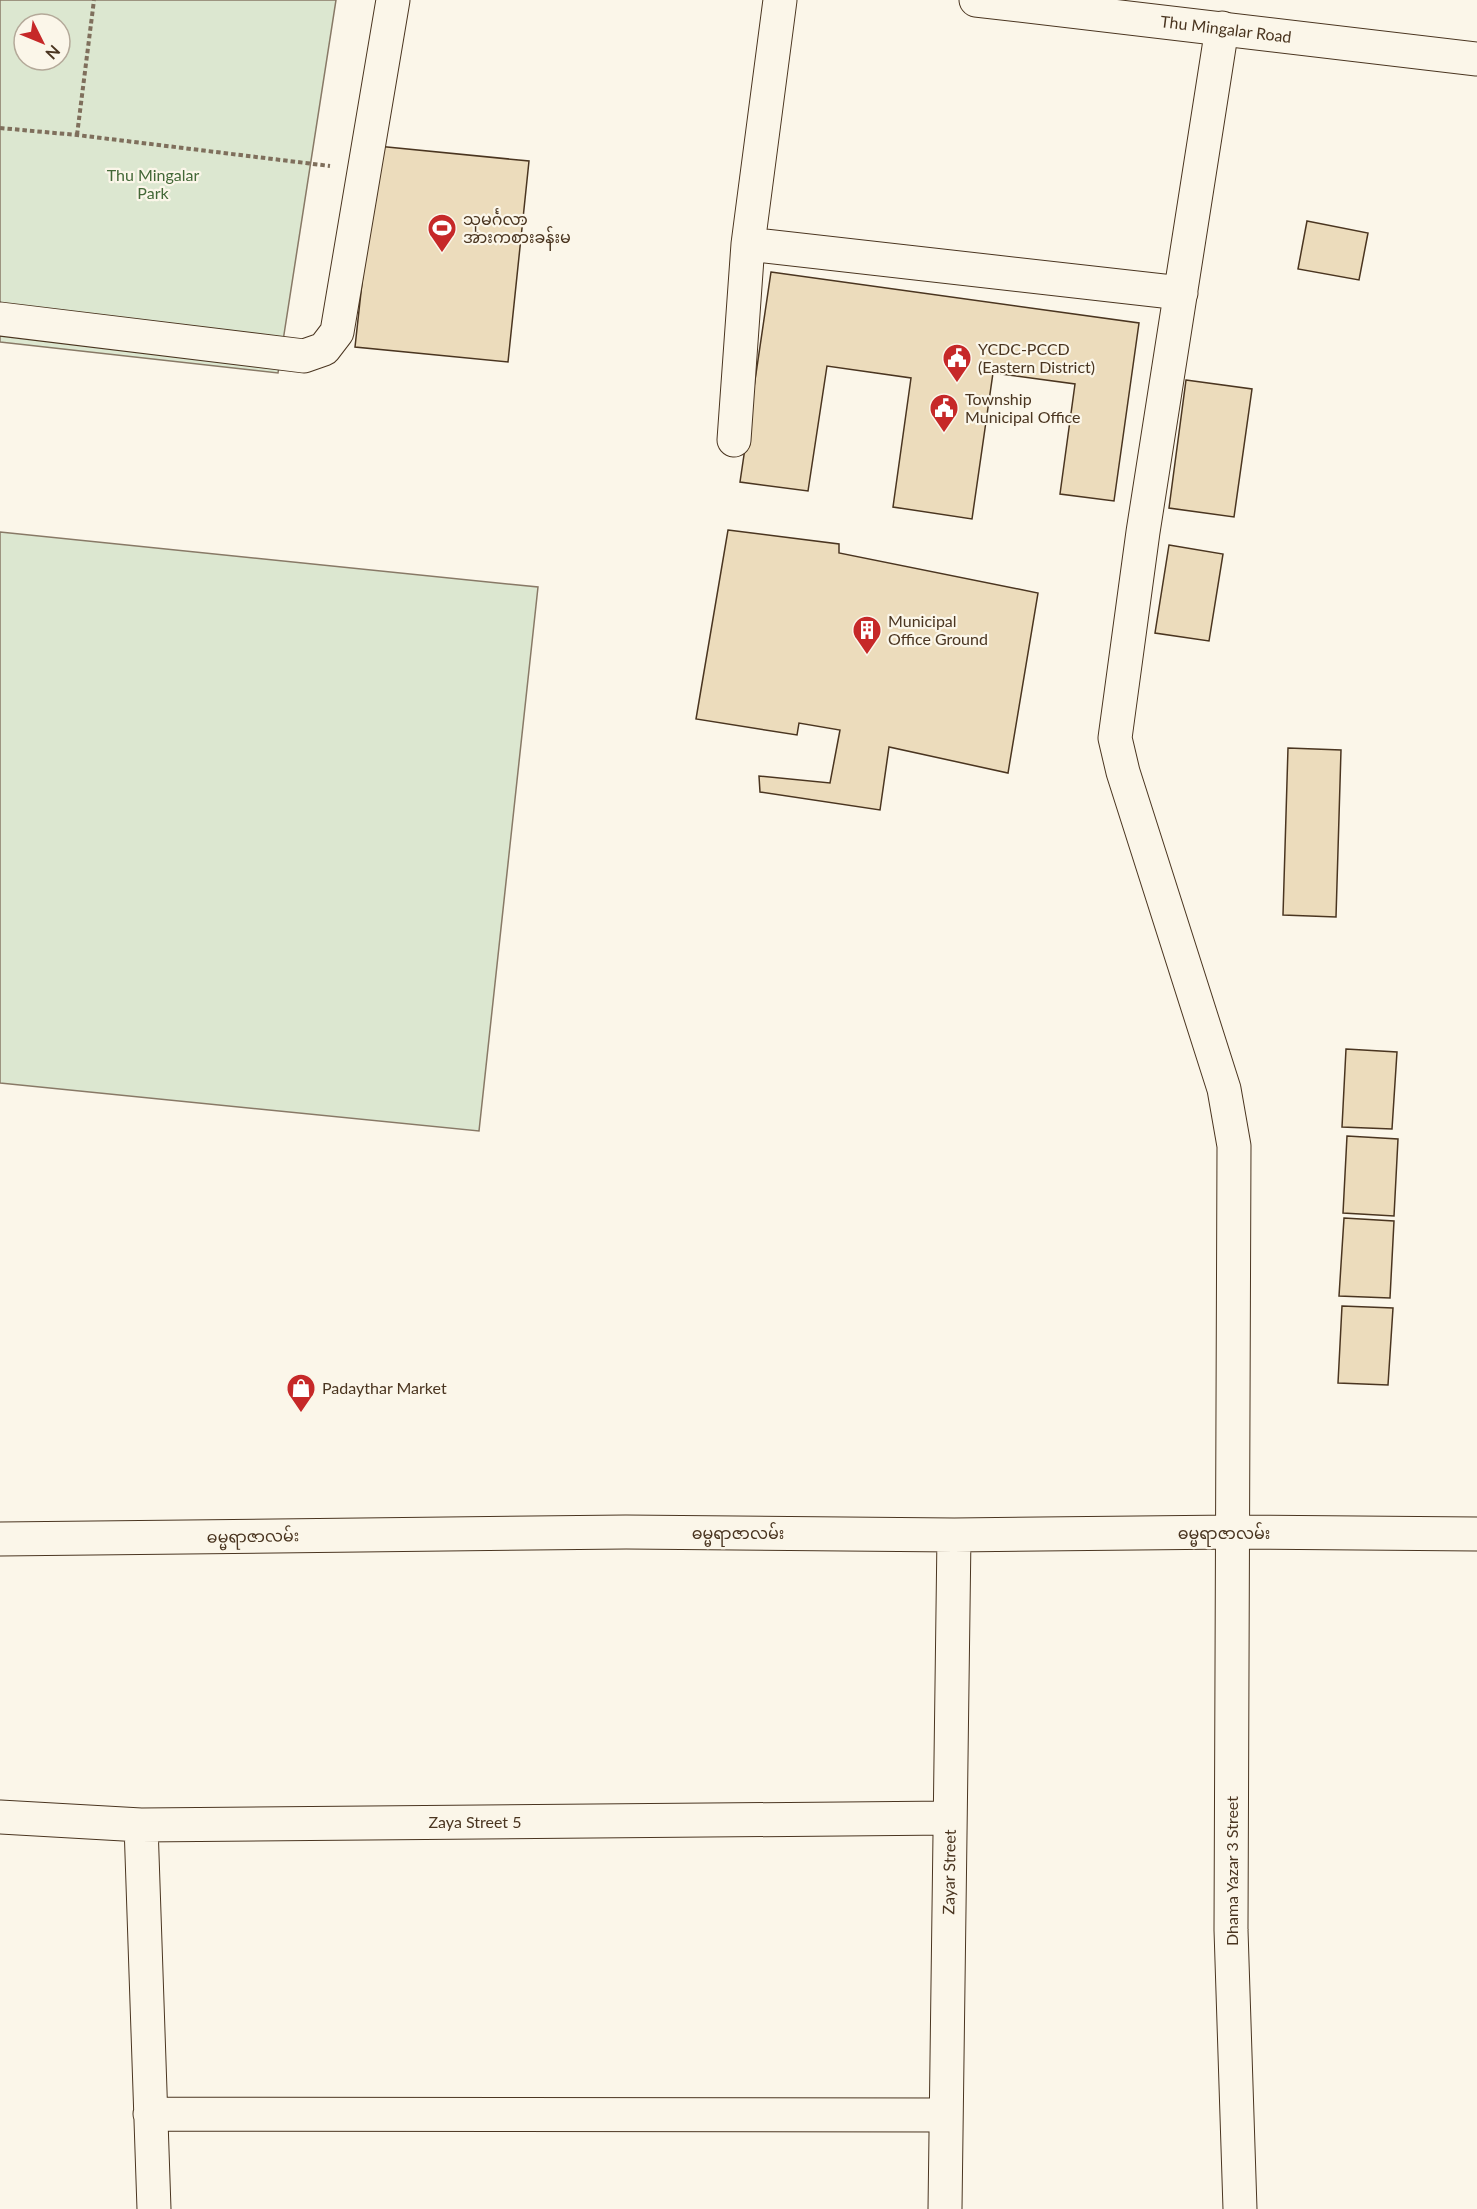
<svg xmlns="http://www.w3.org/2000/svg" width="1477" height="2209" viewBox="0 0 1477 2209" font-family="Lato,'Noto Sans Myanmar',sans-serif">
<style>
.green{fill:#dce7d0;stroke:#887966;stroke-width:1.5;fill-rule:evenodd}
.building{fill:#ecdcbc;stroke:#4a3520;stroke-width:1.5}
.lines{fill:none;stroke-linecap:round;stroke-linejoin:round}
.street-casing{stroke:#4a3520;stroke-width:35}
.secondary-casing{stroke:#4a3520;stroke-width:35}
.path{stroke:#7f6f5c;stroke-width:4;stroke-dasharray:4.5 3;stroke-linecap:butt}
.street{stroke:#fbf6e9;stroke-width:33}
.secondary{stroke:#fbf6e9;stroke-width:33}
.labels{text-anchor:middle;stroke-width:4.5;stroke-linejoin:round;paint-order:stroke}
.street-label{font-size:16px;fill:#4a3520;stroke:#fbf6e9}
.park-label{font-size:16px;fill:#436837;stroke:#fbf6e9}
.poi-label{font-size:16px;fill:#4a3520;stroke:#fbf6e9;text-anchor:start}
</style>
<rect width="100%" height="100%" fill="#fbf6e9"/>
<path class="green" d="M0,0H336L278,373L0,342ZM24,24H60V60H24Z
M0,532L538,587L479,1131L0,1083Z"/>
<path class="building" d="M377,146L529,161L508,362L355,347Z
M1307,221L1368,233L1359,280L1298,269Z
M771,272L1139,323L1114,501L1060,494L1075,384L993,373L972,519L893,507L911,378L827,366L808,491L740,482Z
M1186,380L1252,389L1234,517L1169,508Z
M728,530L839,544V553L1038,593L1008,773L889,747L880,810L760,792L759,776L830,783L840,730L799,723L797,735L696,719Z
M1169,545L1223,554L1209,641L1155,633Z
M1288,748L1341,750L1336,917L1283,915Z
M1346,1049L1397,1052L1392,1129L1342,1127Z
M1347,1136L1398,1139L1394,1216L1343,1213Z
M1344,1218L1394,1221L1390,1298L1339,1296Z
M1342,1306L1393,1308L1388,1385L1338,1383Z"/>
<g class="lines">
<g class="street-casing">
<path id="street" d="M1222,28L1143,532L1115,738L1123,772L1224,1089L1234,1146L1231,1930L1240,2209
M748,244L1181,293
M0,319L304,356L324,349L337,332L393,0
M734,440L748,244L780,0
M0,1539L626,1532L954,1535L1233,1532L1477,1534
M0,1817L141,1825L950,1818
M141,1825L154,2209
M150,2114L946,2115
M945,2209L954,1535"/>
</g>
<g class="secondary-casing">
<path id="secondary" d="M976,0L1477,59"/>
</g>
<path class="path" d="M0,128L77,135L330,166
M77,135L94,0"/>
<use href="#street" class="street"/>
<use href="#secondary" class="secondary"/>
</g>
<defs>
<g id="stadium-pin" transform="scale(1.5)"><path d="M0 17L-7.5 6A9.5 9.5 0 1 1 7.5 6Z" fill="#c62828" stroke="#fbf6e9"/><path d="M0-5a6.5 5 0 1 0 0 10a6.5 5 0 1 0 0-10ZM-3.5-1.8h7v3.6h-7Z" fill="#fff"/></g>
<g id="civic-pin" transform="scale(1.5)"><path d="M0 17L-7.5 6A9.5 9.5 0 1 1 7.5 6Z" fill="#c62828" stroke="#fbf6e9"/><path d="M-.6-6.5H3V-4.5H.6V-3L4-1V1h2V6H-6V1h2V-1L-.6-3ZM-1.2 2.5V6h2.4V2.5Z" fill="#fff"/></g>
<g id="building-pin" transform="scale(1.5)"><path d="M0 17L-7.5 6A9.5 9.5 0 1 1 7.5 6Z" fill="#c62828" stroke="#fbf6e9"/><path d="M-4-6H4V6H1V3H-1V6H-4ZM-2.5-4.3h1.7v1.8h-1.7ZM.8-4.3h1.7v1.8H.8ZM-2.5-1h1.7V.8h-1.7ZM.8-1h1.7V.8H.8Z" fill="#fff"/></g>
<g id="shop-pin" transform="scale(1.5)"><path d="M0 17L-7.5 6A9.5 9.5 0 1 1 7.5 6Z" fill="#c62828" stroke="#fbf6e9"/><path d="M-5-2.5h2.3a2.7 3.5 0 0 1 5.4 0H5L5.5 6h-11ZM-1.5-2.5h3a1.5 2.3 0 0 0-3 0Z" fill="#fff"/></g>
</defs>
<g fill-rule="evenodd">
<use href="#stadium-pin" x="442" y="228"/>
<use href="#civic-pin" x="957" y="358"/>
<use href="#civic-pin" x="944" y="408"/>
<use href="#building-pin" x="867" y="630"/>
<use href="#shop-pin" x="301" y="1388"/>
</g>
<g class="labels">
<g class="street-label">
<text transform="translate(1226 29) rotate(7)" y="6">Thu Mingalar Road</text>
<text x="738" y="1539">ဓမ္မရာဇာလမ်း</text>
<text x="1224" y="1539">ဓမ္မရာဇာလမ်း</text>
<text transform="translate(253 1536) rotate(-1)" y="6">ဓမ္မရာဇာလမ်း</text>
<text x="475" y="1828">Zaya Street 5</text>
<text transform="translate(1232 1871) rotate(-90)" y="6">Dhama Yazar 3 Street</text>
<text transform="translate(949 1872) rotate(-89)" y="6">Zayar Street</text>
</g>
<g class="park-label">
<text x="153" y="181">Thu Mingalar<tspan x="153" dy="18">Park</tspan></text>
</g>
<g class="poi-label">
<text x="463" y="225">သုမင်္ဂလာ<tspan x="463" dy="18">အားကစားခန်းမ</tspan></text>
<text x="978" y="355">YCDC-PCCD<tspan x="978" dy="18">(Eastern District)</tspan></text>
<text x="965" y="405">Township<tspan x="965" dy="18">Municipal Office</tspan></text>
<text x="888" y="627">Municipal<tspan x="888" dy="18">Office Ground</tspan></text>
<text x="322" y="1394">Padaythar Market</text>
</g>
</g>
<g transform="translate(42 42) rotate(133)"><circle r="28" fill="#fbf6e9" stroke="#b4a999" stroke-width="1.5"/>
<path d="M0-4.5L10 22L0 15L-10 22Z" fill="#c62828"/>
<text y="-9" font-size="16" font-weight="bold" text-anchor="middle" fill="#4a3520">N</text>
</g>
</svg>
